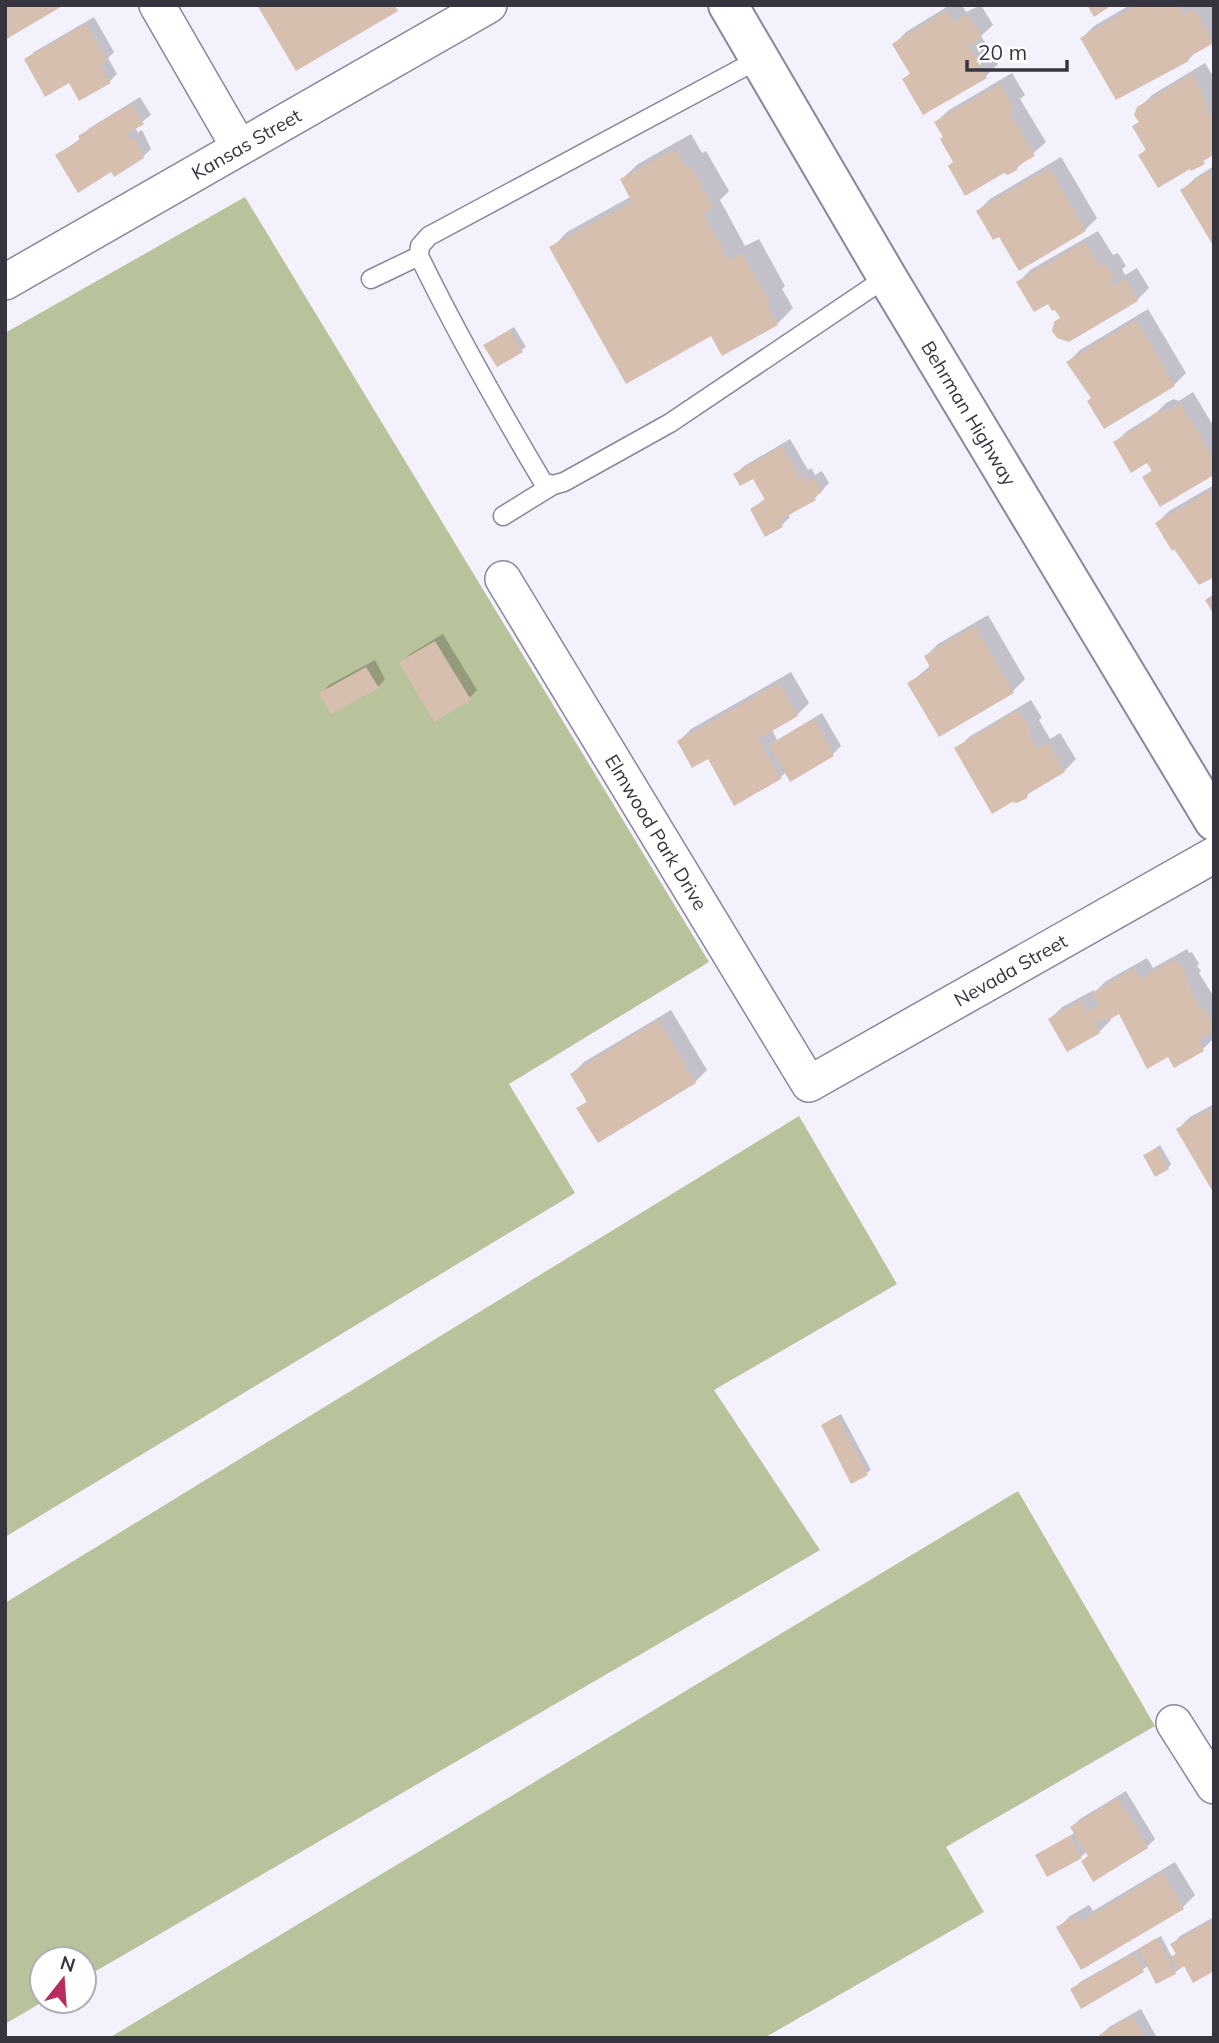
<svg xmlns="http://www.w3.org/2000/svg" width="1219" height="2043" viewBox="0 0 1219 2043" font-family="Mulish,sans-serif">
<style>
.forest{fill:#b8c29b}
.shadow{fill:#0003}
.building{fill:#d7bfb0}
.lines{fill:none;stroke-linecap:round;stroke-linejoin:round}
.service-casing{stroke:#89869d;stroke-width:21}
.minor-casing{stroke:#89869d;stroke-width:38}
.tertiary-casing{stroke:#89869d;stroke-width:42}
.service{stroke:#fff;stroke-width:18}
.minor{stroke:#fff;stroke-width:35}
.tertiary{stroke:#fff;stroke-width:38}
.labels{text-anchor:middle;stroke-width:6;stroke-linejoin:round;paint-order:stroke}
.street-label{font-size:19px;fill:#36353f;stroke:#fff}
</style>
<rect width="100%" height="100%" fill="#f3f2fc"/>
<path class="forest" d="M245,197L709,962L509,1084L575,1193L5,1537V333Z
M799,1116L897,1284L714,1390L820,1550L84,1978V1959H42V2001H44L5,2024V1603Z
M1018,1491L1155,1726L946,1847L984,1912L764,2038H109Z"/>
<path class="shadow" d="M950,5H962L966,12L981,5L993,25L981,36L998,64L986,76L924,112L904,80L911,72L894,44L906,32Z
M1130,5H1211L1214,11V41L1197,51L1188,60L1082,38L1094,26Z
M94,17L114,52L108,58L117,74L110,81H70L26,60L34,52Z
M1205,63L1214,78V153L1192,169L1141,155L1147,148L1134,126L1140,121L1139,108L1152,95Z
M1012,73L1025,95L1020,99L1046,142L1016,169L955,161L936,122L949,110Z
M140,97L151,115L135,127L138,133L141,130L143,132L151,149L143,157L112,170L57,156L81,138L88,129Z
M691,134L702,153L706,151L729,191L720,200L745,246L759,239L785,286L782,289L793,308L777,324L712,334L552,248L567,232L632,196L622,179L638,164Z
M1061,157L1097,218L1085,230L978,211L990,199Z
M1214,166V244L1183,190L1195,178Z
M1098,231L1113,255L1118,253L1126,266L1122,269L1125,275L1137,268L1149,288L1137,300L1069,340L1061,318L1048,301L1018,283L1030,270Z
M1148,309L1186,373L1174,385L1093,398L1068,362L1080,350Z
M514,327L526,347L497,365L489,342Z
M1193,392L1214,427V473L1144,478L1153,469L1148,461L1115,443L1127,431L1156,413L1166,403L1174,399L1179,401Z
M790,439L808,470L811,468L815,475L822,471L829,483L815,498L788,514L790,517L782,525L752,509L766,498L753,477L736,474L744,466Z
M1214,485V575L1157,523L1169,511Z
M988,615L1025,679L1013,691L910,683L931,665L926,656L938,644Z
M443,634L477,690L469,698L402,662L410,654Z
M375,660L385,679L378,687L322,693L329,685Z
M791,672L809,703L797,715L772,729L777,740L822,713L841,746L833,754L791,779L786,772L780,778L709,757L679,741L691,729Z
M1031,700L1042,718L1039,720L1050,739L1060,733L1076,759L1064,771L1033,789L1026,796L957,749L969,737Z
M1187,949L1189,953L1192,952L1199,964L1197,966L1201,971L1199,973L1214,997V1029L1211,1031L1214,1038L1203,1049L1169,1055L1120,1011L1110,1017L1111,1020L1099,1032L1050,1019L1062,1007L1094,990L1095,992L1106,981L1147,958L1153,968Z
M671,1010L707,1070L695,1082L579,1109L588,1100L572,1074L584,1062Z
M1214,1104V1190L1178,1129L1190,1117Z
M1160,1145L1171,1164L1168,1168L1145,1155Z
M841,1414L871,1470L852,1481L823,1425Z
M1126,1791L1155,1839L1147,1847L1094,1880L1083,1861L1089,1855L1087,1851L1081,1857L1041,1852L1076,1832L1072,1827L1080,1819Z
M1175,1862L1195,1895L1183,1907L1081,1968L1058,1928L1070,1916L1089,1905L1093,1911Z
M1214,1917V1969L1184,1964L1175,1973L1148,1966L1082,2006L1072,1990L1080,1982L1161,1936L1172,1957L1177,1952L1173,1944L1180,1936Z
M1141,2009L1157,2038H1103L1101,2035L1109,2027Z"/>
<path class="building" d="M5,5H64L5,40Z
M257,5H395L398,11L296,71Z
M1087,5H1112L1094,17Z
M1137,5H1179L1184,14L1194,9L1214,43L1187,58L1189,61L1116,100L1080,38Z
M947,10L954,23L967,14L982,38L969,46L987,78L923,115L902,79L910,74L892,44Z
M86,24L108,61L100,65L111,83L79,101L69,83L45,97L24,59Z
M1192,74L1204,94L1202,95L1209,108L1205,111L1207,115L1214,111V155L1203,161L1205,164L1191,171L1190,169L1158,188L1138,155L1146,150L1132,126L1139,122L1134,115L1137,107Z
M1000,84L1014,108L1009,111L1035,156L1017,166V170L1008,175L1004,173L965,196L948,166L953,162L940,139L943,137L934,122Z
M131,104L144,124L126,134L129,139L133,137L136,140L144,158L114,177L111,172L78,193L55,155L80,140L78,136Z
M675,149L686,168L690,166L714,208L703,214L729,260L742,253L770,303L766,304L778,325L722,356L711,336L626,384L549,247L632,202L620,179Z
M1049,168L1086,231L1019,271L999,237L993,240L976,211Z
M1214,168V247L1180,190Z
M1085,242L1100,266L1105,263L1115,279L1110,282L1112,286L1125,279L1138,301L1069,342L1057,338L1052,331L1054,322L1060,318L1055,310L1052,311L1048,304L1034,312L1016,282Z
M1136,320L1175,386L1104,429L1087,401L1091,398L1066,362Z
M510,330L523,352L497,367L483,345Z
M1180,403L1214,459V475L1160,507L1142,477L1152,471L1147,463L1131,473L1113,442L1150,420L1152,415L1161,410L1165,412Z
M782,446L799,477L803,475L807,482L814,478L822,492L814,496L816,500L780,520L783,527L765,537L750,509L765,500L753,479L740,486L733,474Z
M1214,489V577L1199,585L1174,549L1172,551L1155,523Z
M1214,594V615L1205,600Z
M975,626L1014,693L939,737L907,683L931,669L924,656Z
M435,641L471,700L434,722L399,662Z
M366,667L379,688L331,714L319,693Z
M779,683L798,716L758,739L781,779L734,806L708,759L692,768L677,741Z
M1018,710L1031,731L1028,733L1037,749L1048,743L1065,772L1028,794L1027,798L1017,803L1012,802L992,814L954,748Z
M814,719L834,756L790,782L769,745Z
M1174,960L1177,964L1180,962L1188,977L1186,978L1190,985L1188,986L1201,1008L1206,1011L1214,1024V1031L1198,1040L1204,1051L1174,1068L1168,1057L1147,1069L1119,1014L1107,1021L1106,1017L1095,1023L1100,1033L1067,1052L1048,1019L1081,1000L1087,1012L1099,1005L1092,993L1135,968L1140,979Z
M658,1020L696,1083L598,1143L576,1108L587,1102L570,1074Z
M1214,1107V1194L1176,1129Z
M1157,1148L1169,1169L1155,1177L1143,1155Z
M837,1416L868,1475L851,1484L821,1425Z
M1118,1798L1148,1848L1093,1882L1081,1861L1088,1856L1070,1827Z
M1070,1836L1082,1858L1047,1877L1035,1855Z
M1163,1873L1184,1909L1081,1970L1056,1927L1077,1915L1080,1922Z
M1214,1919V1971L1193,1983L1184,1966L1178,1970L1170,1957L1176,1954L1170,1944Z
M1157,1938L1176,1974L1156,1984L1138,1949Z
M1134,1953L1144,1972L1081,2009L1070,1989Z
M1132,2016L1145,2038H1101L1099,2035Z"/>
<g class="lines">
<g class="service-casing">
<path id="service" d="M759,59L429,236L420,246L419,256C457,334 499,408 543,482L553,485L564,482L670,423L887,277
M371,279L419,256
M503,516L553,485"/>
</g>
<g class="minor-casing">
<g id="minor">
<path d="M157,5L239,147"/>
<path id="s1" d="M5,282L489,5"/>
<path id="s2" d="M503,579L809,1084L1214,855"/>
<path d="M1174,1723L1214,1786"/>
</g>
</g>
<g class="tertiary-casing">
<g id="tertiary">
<path id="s3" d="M728,5L887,277L1214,821"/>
</g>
</g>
<use href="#service" class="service"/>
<use href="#minor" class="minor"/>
<use href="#tertiary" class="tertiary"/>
</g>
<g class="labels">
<g class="street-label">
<text dy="7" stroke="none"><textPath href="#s1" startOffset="278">Kansas Street</textPath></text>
<text dy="7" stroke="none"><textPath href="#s3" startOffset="474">Behrman Highway</textPath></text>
<text dy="7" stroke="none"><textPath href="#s2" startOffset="296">Elmwood Park Drive</textPath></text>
<text dy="7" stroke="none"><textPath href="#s2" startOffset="822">Nevada Street</textPath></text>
</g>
</g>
<rect width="1219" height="2043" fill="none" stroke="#36353f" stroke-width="14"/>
<g transform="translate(63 1980) rotate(17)"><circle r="33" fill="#ffffff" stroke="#afaeb2" stroke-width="2"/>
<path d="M0-5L12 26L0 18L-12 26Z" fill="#ba2c5d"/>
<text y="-10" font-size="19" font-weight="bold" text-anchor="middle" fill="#36353f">N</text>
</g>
<path d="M967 60v10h100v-10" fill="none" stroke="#36353f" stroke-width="3.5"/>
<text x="978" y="60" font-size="21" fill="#36353f" stroke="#ffffff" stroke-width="5" paint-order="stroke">20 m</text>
</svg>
